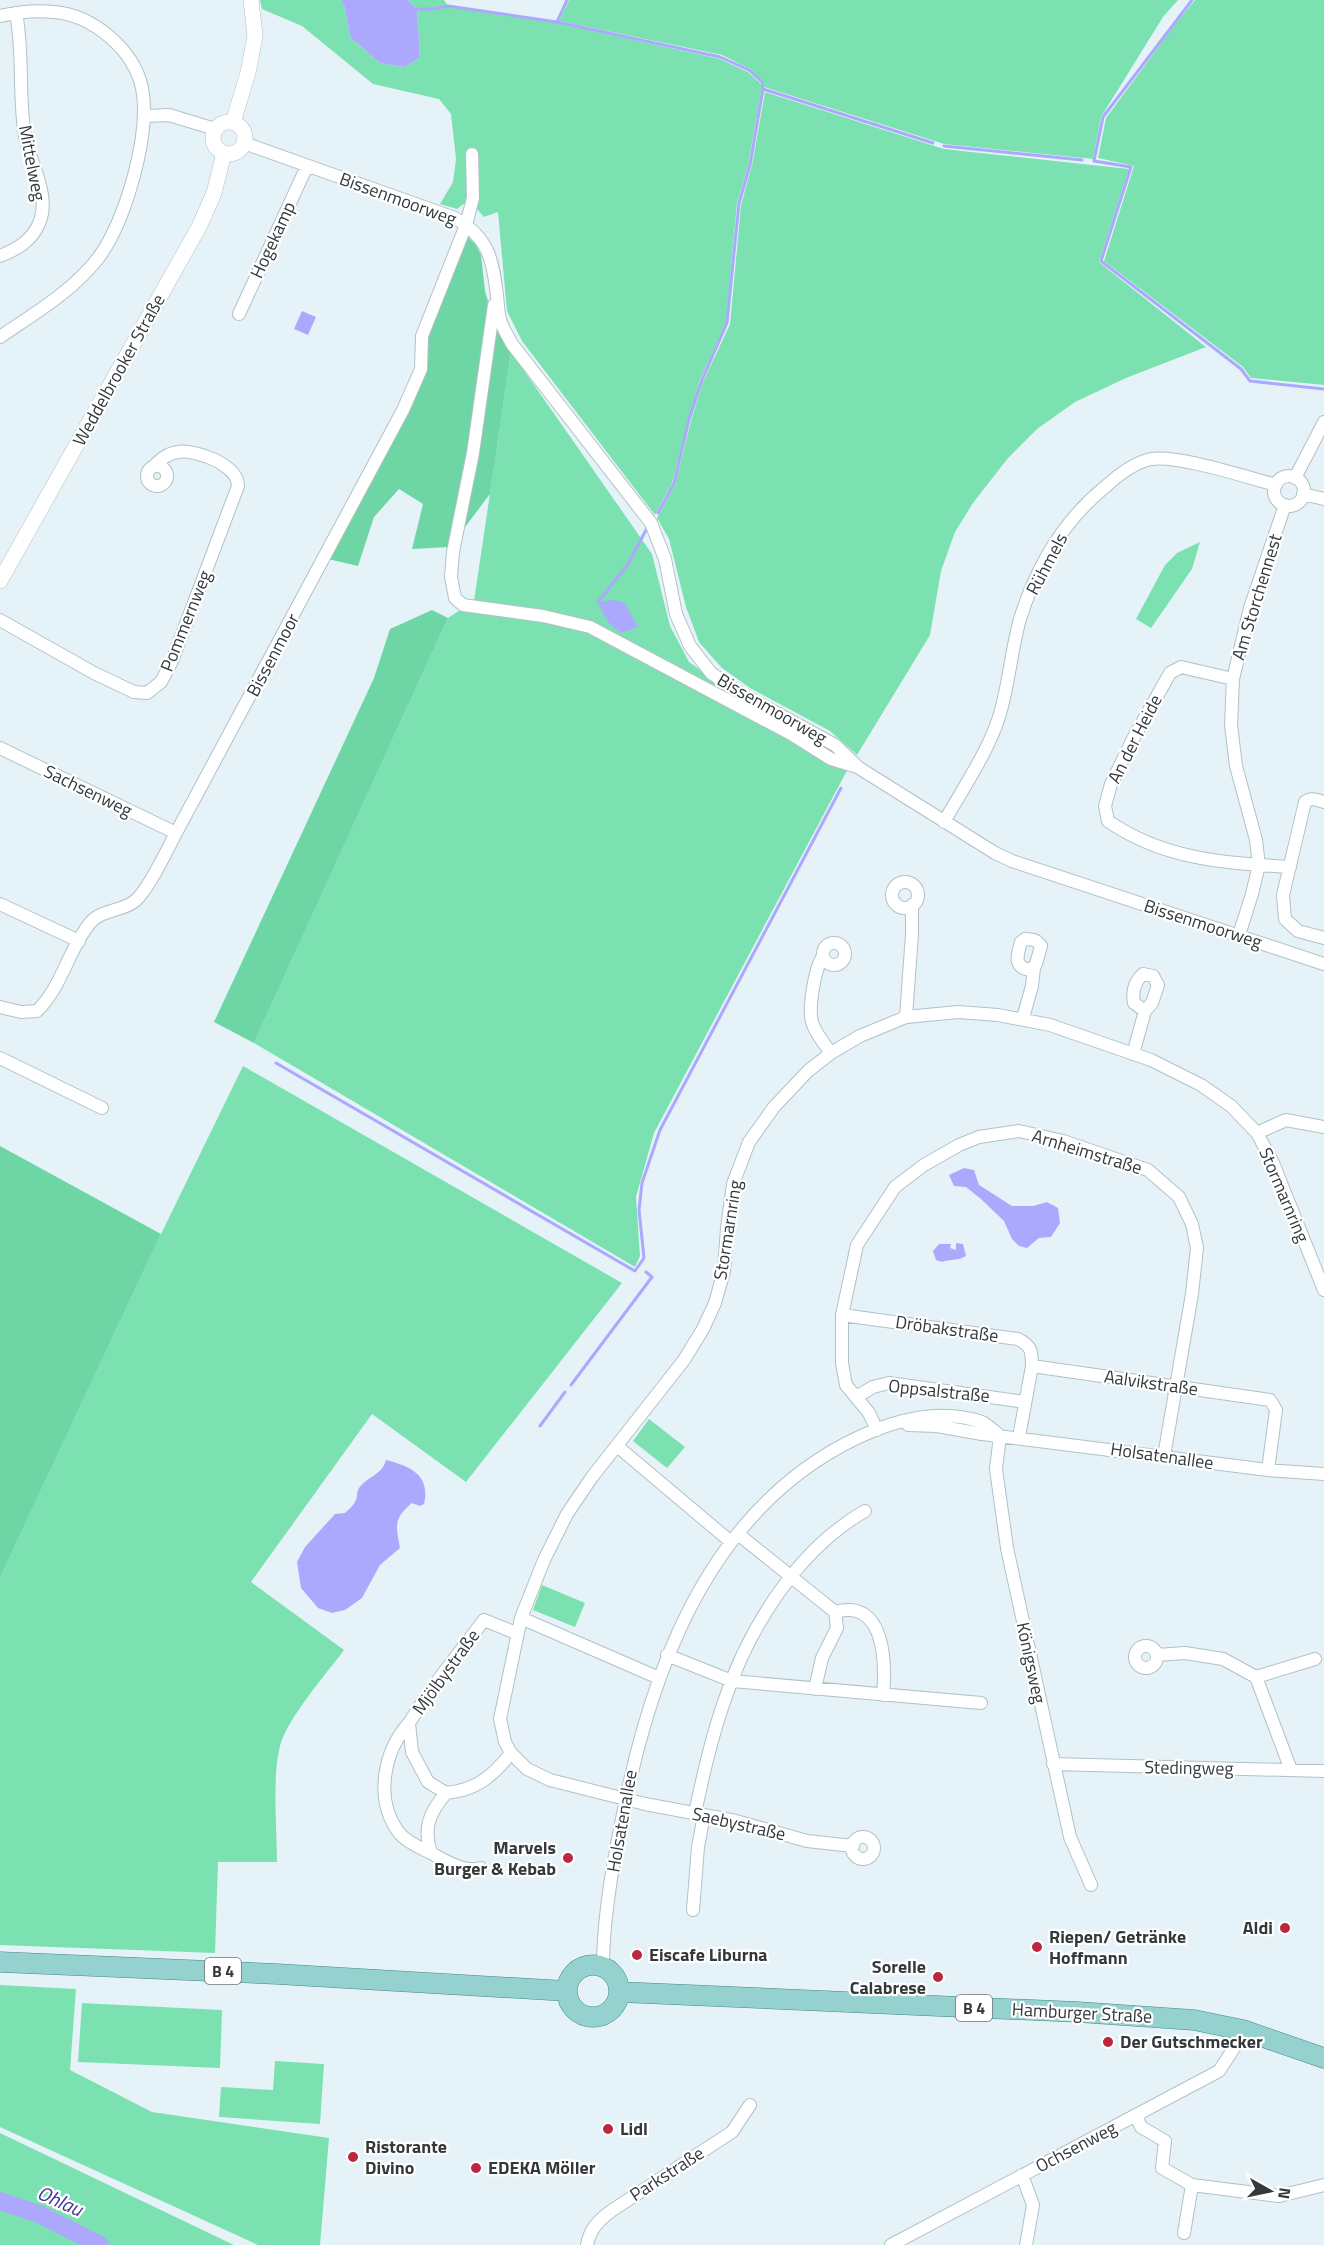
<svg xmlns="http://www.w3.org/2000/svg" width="1324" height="2245" viewBox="0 0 1324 2245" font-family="'Titillium Web',sans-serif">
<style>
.green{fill:#7ce1b0}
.forest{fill:#6ed6a4}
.water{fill:#aca8fe}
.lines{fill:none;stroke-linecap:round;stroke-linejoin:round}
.stream{stroke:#aca8fe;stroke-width:3}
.river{stroke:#aca8fe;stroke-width:18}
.minor-casing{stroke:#b3c0c6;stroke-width:14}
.tertiary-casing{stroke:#b3c0c6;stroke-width:16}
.primary-casing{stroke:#458886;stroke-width:21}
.minor{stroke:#fff;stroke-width:12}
.tertiary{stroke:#fff;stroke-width:15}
.primary{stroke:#95d1cf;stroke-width:20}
.poi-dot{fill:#b9283e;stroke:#fff;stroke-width:2}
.labels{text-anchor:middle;stroke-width:4.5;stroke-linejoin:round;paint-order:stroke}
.shield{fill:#fff;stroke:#707476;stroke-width:1.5}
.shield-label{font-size:16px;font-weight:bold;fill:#33393b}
.street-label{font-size:18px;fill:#33393b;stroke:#fff}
.poi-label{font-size:18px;font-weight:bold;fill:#33393b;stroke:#fff;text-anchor:start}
.water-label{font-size:20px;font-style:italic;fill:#463597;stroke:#fff}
</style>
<rect width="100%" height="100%" fill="#e5f3f9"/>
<path class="green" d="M260,0H341L344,5L350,37L380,63L404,67L420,58L417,9L408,0H444L448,6L557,23L720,59L748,72L760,83L762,87L748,166L737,203L726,323L700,380L672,483L655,515L522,341L507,311L498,212L484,217L469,200L457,209L440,204L453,182L456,159L451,114L439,99L373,84L302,26L262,9Z
M569,0H1178L1163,17L1101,117L1093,159L944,144L764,87L763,82L750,69L722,55L559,21Z
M1195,0H1324V385L1251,378L1243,367L1104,261L1134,166L1098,158L1106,118L1176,23Z
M765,92L944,149L1129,169L1099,262L1206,347L1126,378L1075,402L1037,429L1008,458L973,503L955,532L941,571L930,635L857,755L830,731L750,688L722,668L699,642L686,607L669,539L657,518L675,484L691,421L703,382L730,324L741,205L752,165Z
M511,352L652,554L670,626L689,662L754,708L830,745L851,763L654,1133L636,1197L640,1256L635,1267L254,1043L448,618L474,601Z
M1200,542L1192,569L1151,628L1136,619L1165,565L1177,553Z
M243,1066L622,1283L466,1482L372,1414L251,1582L344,1650C326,1674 287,1719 280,1746C272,1777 277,1829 277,1862H218L215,1953L0,1945V1578L161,1234Z
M649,1419L685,1447L667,1468L633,1441Z
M542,1585L585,1603L575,1627L533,1610Z
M0,1985L76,1989L70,2070L152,2112L329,2138L320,2245H258L0,2127Z
M82,2003L222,2010L220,2068L78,2062Z
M275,2061L324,2064L320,2124L219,2117L221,2087L273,2090Z
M0,2133L234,2245H0Z"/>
<path class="forest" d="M468,237L476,245L481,255L485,291L495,325L511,352L490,494L450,547L412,549L423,504L399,489L374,517L358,566L328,559L407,410L424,337L464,239Z
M432,610L448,618L254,1043L214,1022L374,678L390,629Z
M0,1146L161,1234L0,1578Z"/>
<path class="water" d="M341,0H408L417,9L420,58L404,67L380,63L350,37L344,5Z
M302,311L316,317L308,335L294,329Z
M613,600L625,603L638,627L621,633C608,625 604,616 598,602Z
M964,1168L974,1170L979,1185L1012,1206H1033L1047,1202L1058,1208L1060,1223L1051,1237L1039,1238L1027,1248L1019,1246L1012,1239L1004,1221L981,1199L966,1187L954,1186L949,1175Z
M956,1243L963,1244L966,1256C958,1261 950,1259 942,1262L936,1260L933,1251L939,1244H951L950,1248L956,1250Z
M386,1460C410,1466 431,1475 424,1504L420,1506L412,1503C393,1519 396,1525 400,1548L380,1565L362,1598L345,1610L332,1613L318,1608L301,1588L297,1562L305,1547L335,1514L345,1513C348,1510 353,1506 355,1502C358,1497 356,1493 359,1488C368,1476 382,1475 386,1460Z"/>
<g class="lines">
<path class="stream" d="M1192,0L1103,117L1094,161L1131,167L1101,261L1241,369L1250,381L1324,389
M417,9H432
M433,9L448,6L557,22L567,0
M557,22L720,57L749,70L762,82L763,89
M944,146L1082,160
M658,513L674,483L689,420L702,380L727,323L739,203L750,165L763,89L933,143
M598,602L628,564L646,530
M276,1063L635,1271L644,1258L639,1210L642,1183L660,1130L841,788
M571,1385L652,1277L646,1272
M540,1426L565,1392"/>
<path class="river" d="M0,2201L39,2214L100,2245"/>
<g class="minor-casing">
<path id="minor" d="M0,16C17,12 37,10 54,12C93,15 134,50 142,88C151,133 126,220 99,257C73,291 35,313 0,337
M145,116L169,115L215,129
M244,143L455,218C489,238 493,260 497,296C498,303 498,312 500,319C502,328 508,336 512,344L651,523L665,559L676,614L690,646L711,673L740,693L835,745L859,768L995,853L1012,861L1324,964
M0,256C18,249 33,240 40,221C50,194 30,163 25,136C18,95 24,54 16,13
M494,305L473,453L453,552L451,577L455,598L463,605L543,616L590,627L791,734L831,759L854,766
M239,314L307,166
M147 476a10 10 0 1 1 20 0a10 10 0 1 1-20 0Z
M1274 491a15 15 0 1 1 30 0a15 15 0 1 1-30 0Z
M1295,478L1324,422
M1303,494L1324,499
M0,620L94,673L134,692L147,693L161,682L172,661L238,486C238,465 196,449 178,452C168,453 161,459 154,466
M1233,679L1181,667L1170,673L1134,737L1111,784L1105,806L1108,821C1164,860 1226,863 1290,867
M0,748L176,833
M1324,802C1317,800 1311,797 1305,802L1283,895L1285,919L1298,931L1324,938
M944,822C962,790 988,752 999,717C1009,685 1011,651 1020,619C1036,568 1063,521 1105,487C1118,475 1133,463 1151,459C1180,455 1246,477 1276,485
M892 895a13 13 0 1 1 26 0a13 13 0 1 1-26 0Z
M0,904L79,941
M1239,935L1252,894L1259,865L1256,840L1236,766L1231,725L1233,679L1250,608L1285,505
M1025,939C1033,939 1037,940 1041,946L1036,964L1031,970C1013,968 1017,955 1021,942Z
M823 954a11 11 0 1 1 22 0a11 11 0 1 1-22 0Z
M823,956C815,968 807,1011 813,1025C817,1035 825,1045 831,1053
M1143,974L1153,976L1158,985L1152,1003L1145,1011L1134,1003C1132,992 1134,982 1143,974Z
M0,1007L21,1012L37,1011C62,987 68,950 90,923C100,910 123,911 135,901C149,889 167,850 176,833L403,410L421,369L422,336L466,225L473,198L472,154
M906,1017L912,934V905
M1023,1018L1032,986L1034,968
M1133,1054L1145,1011
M0,1058L102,1108
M1257,1133L1286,1120L1324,1127
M842,1315L1018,1339C1031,1346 1032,1350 1032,1366
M856,1397L873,1387L889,1383L1025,1402
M908,1425L937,1426L982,1434L1268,1470L1324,1474
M877,1430L869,1413L846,1385L842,1363V1315L857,1245L895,1187L924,1165L959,1145L979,1137L1019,1131L1063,1141L1148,1170L1179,1197L1192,1224L1197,1248L1192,1294L1164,1456
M1000,1436L996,1469L1007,1548L1070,1837L1091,1885
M1019,1437L1032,1366L1270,1400L1276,1410L1268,1470
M617,1446L731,1542
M738,1534L835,1612
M521,1618L659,1678
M1135 1657a11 11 0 1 1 22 0a11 11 0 1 1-22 0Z
M667,1655L732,1681L981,1703
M1157,1655L1185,1653L1223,1659L1256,1677
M815,1689L822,1658L837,1628L835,1612C885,1598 886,1662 883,1695
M409,1723C383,1752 374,1801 400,1834C408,1843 421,1848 431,1853C423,1828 429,1813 446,1793
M511,1753C492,1777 476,1790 446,1793L428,1782L412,1752L409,1723L429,1692L484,1620L516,1633
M1053,1764L1324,1771
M1291,1770L1256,1677L1315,1659
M695,1813C703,1776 711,1739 724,1702C748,1629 797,1550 865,1511
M852 1848a11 11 0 1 1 22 0a11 11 0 1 1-22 0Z
M853,1846L807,1841L736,1821L645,1804L550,1780L527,1769L511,1753L505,1742L500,1719L521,1618L544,1560L567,1514L592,1477L684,1360L703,1329L715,1303L724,1271L727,1228L733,1184L749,1142L774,1107L808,1071L831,1053L860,1036L906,1017L958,1012L998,1015L1050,1025L1151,1060L1201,1085L1231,1106L1257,1133L1273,1163L1324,1290
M431,1853C446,1861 464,1873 481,1868
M693,1910L698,1847L704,1815
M603,1967C603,1918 612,1867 622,1819C652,1662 715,1495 875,1430C908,1417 947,1410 982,1422C988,1425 994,1431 1000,1436
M1136,2116L1141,2127L1165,2141L1162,2168L1192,2185L1184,2233
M1022,2175L1033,2205L1026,2245
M1192,2185L1279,2196L1324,2185
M587,2245C590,2229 598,2221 611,2211L732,2132L750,2105
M891,2245L1219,2071L1240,2039L1243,2030"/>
</g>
<g class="tertiary-casing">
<path id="tertiary" d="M233,122L248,73L255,36L251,0
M213 138a16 16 0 1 1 32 0a16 16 0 1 1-32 0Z
M0,581L199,227L214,193L224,153"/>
</g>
<g class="primary-casing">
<path id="primary" d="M0,1962L277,1974L567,1991
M567 1991a26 26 0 1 1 52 0a26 26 0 1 1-52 0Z
M619,1992L1078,2012L1194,2020L1243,2030L1324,2058"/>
</g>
<use href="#minor" class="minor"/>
<use href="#tertiary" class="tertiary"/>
<use href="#primary" class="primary"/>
</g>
<g class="poi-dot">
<circle cx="568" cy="1858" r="6"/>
<circle cx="1285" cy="1928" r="6"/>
<circle cx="1037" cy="1947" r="6"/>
<circle cx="637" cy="1955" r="6"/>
<circle cx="938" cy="1977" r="6"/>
<circle cx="1108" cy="2042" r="6"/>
<circle cx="608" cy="2129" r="6"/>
<circle cx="353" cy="2157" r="6"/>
<circle cx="476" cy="2168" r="6"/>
</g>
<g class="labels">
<g class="shield">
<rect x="205" y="1958" width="36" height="26" rx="4.5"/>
<rect x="956" y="1995" width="36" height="26" rx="4.5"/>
</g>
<g class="shield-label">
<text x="223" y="1977">B 4</text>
<text x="974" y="2014">B 4</text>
</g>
<g class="street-label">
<text transform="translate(32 163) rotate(79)" y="6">Mittelweg</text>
<text transform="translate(398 199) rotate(20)" y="6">Bissenmoorweg</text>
<text transform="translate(273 240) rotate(-65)" y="6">Hogekamp</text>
<text transform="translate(119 370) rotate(-61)" y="6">Weddelbrooker Straße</text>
<text transform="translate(1047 564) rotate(-62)" y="6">Rühmels</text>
<text transform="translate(1257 597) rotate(-73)" y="6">Am Storchennest</text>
<text transform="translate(186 621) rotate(-68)" y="6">Pommernweg</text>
<text transform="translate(273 655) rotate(-62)" y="6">Bissenmoor</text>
<text transform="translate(772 709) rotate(30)" y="6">Bissenmoorweg</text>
<text transform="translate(1135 739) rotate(-63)" y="6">An der Heide</text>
<text transform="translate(88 791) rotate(26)" y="6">Sachsenweg</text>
<text transform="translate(1203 924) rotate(18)" y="6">Bissenmoorweg</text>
<text transform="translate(1087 1152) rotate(17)" y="6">Arnheimstraße</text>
<text transform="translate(1284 1195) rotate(67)" y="6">Stormarnring</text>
<text transform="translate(728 1230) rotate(-81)" y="6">Stormarnring</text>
<text transform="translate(947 1329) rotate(8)" y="6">Dröbakstraße</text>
<text transform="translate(1151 1383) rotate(8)" y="6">Aalvikstraße</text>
<text transform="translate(939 1391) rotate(6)" y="6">Oppsalstraße</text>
<text transform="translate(1162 1456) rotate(8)" y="6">Holsatenallee</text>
<text transform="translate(1031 1663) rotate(78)" y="6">Königsweg</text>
<text transform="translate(446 1672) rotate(-54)" y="6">Mjölbystraße</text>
<text transform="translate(1189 1768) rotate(1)" y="6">Stedingweg</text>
<text transform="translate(622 1821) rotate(-80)" y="6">Holsatenallee</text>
<text transform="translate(739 1824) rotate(13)" y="6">Saebystraße</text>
<text transform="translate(1082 2013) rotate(3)" y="6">Hamburger Straße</text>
<text transform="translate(1076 2147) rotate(-28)" y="6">Ochsenweg</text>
<text transform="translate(667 2174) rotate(-33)" y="6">Parkstraße</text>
</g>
<g class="poi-label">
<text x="556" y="1854" text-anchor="end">Marvels<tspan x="556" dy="21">Burger &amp; Kebab</tspan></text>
<text x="1273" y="1934" text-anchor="end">Aldi</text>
<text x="1049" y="1943">Riepen/ Getränke<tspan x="1049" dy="21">Hoffmann</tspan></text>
<text x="649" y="1961">Eiscafe Liburna</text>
<text x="926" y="1973" text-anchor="end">Sorelle<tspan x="926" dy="21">Calabrese</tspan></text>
<text x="1120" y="2048">Der Gutschmecker</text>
<text x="620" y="2135">Lidl</text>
<text x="365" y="2153">Ristorante<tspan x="365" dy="21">Divino</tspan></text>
<text x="488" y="2174">EDEKA Möller</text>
</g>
<g class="water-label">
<text transform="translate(60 2201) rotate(24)" y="7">Ohlau</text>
</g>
</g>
<g transform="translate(1270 2191) rotate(99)" stroke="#ffffff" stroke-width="4.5" paint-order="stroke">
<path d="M0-4.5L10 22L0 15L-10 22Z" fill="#33393b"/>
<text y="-9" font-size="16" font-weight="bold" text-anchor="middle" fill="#33393b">N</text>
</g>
</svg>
